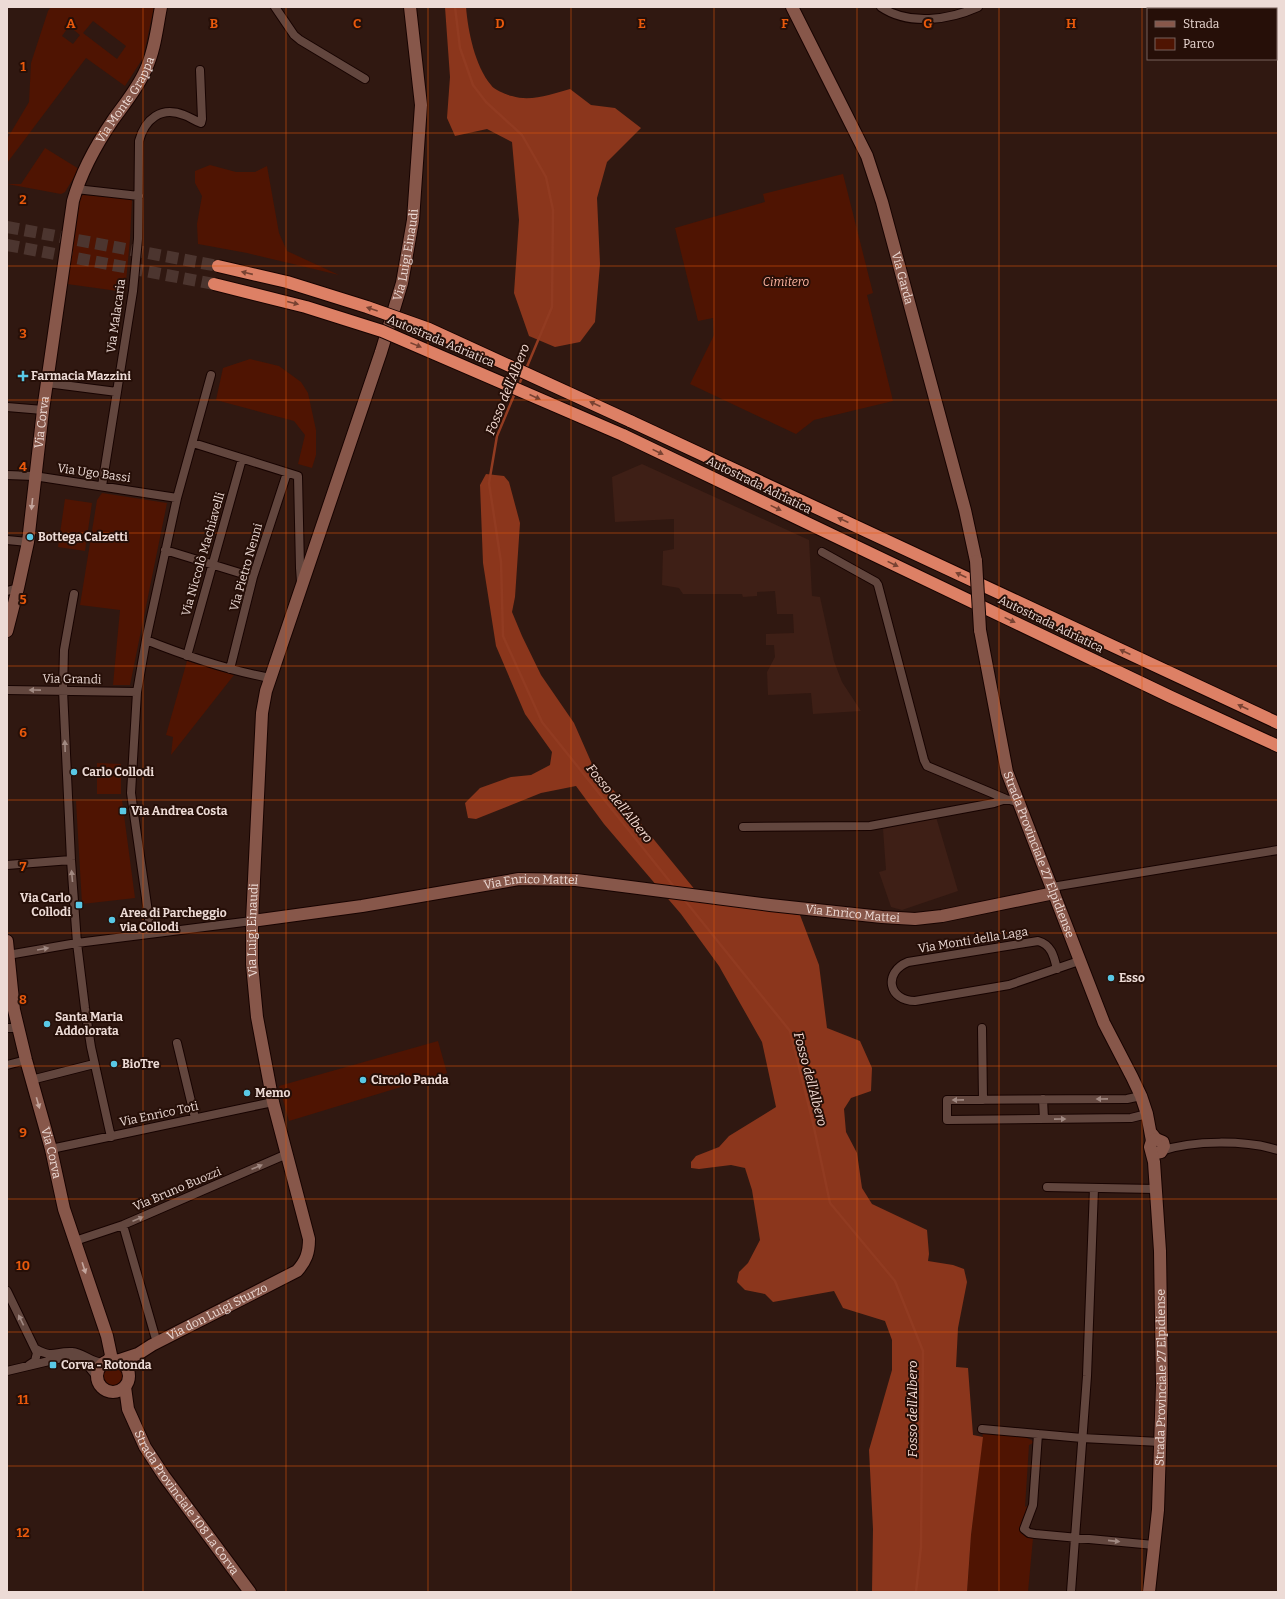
<svg xmlns="http://www.w3.org/2000/svg" width="1285" height="1599" viewBox="0 0 1285 1599" font-family="Bitter,serif">
<style>
.built{fill:#3e1f16}
.green{fill:#4f1402;fill-rule:evenodd}
.forest{fill:#8b361c}
.lines{fill:none;stroke-linecap:round;stroke-linejoin:round}
.stream{stroke:#913b21;stroke-width:2.5}
.highway-tunnel{stroke:#4c352f;stroke-width:12;stroke-dasharray:12 6;stroke-linecap:butt}
.street-casing{stroke:#170301;stroke-width:10}
.secondary-casing{stroke:#170301;stroke-width:14}
.highway-casing{stroke:#170301;stroke-width:14}
.street{stroke:#62463e;stroke-width:8}
.secondary{stroke:#87574a;stroke-width:12}
.highway{stroke:#dd8065;stroke-width:12}
.secondary-bridge-casing{stroke:#170301;stroke-width:14;stroke-linecap:butt}
.highway-bridge-casing{stroke:#170301;stroke-width:14;stroke-linecap:butt}
.secondary-bridge{stroke:#87574a;stroke-width:12}
.highway-bridge{stroke:#dd8065;stroke-width:12}
.oneway{fill:#784232}
.oneway2{fill:#c4a69e}
.oneway3{fill:#a18982}
.grid{fill:none;stroke:#e8590c;stroke-width:1;stroke-opacity:0.55}
.poi-dot{fill:#59c8e5;stroke:#260f08;stroke-width:1.5}
.labels{text-anchor:middle;stroke-width:4;stroke-linejoin:round;paint-order:stroke}
.street-label{font-size:12px;fill:#eddbd6;stroke:#260f08}
.park-label{font-size:12px;font-style:italic;fill:#ffb5a0;stroke:#260f08}
.poi-label{font-size:12px;font-weight:bold;fill:#eddbd6;stroke:#260f08;text-anchor:start}
.water-label{font-size:13px;font-style:italic;fill:#f7ded6;stroke:#260f08}
.grid-label{font-size:13px;text-anchor:middle;font-weight:bold;fill:#e8590c;stroke:#260f08;stroke-width:4;stroke-linejoin:round;paint-order:stroke}
</style>
<rect width="100%" height="100%" fill="#301811"/>
<path class="built" d="M642,464L809,540L812,596L820,597L834,661L842,682L861,711L813,714L811,693L768,695L767,672L775,657L774,645H766V634L794,633L793,614H777L775,591L757,592V596L743,597L742,594H683L679,588L662,585L663,551L674,549V519L615,522L612,477Z
M936,817L958,891L902,910L891,907L879,872L886,870L883,829Z"/>
<path class="green" d="M51,7H154L143,58L125,86L86,58L7,163V139L29,102L31,63L48,11ZM93,21L126,46L117,59L83,33ZM69,26L80,35L73,44L62,36Z
M45,148L79,169L65,192L61,194L7,184H21Z
M210,165L236,172H255L267,166L279,233L287,251L339,275L247,253L198,244L197,224L202,196L195,183V171Z
M843,174L873,293L867,295L893,401L814,420L796,434L690,384L714,335L713,318L698,321L675,228L765,202L763,194Z
M84,195L123,198L132,200L130,239L125,292L67,284L79,199L81,196Z
M250,359L279,366L301,382L308,393L316,430V455L312,468L298,464L305,435L294,421L216,400L223,368Z
M102,493L167,503L130,685H113L120,610L80,605L97,500Z
M65,499L92,503L85,551L58,547Z
M187,661L234,675L171,755L173,737L166,735Z
M97,763L121,764V794H97Z
M122,800L135,898L82,904L76,801Z
M438,1041L447,1073L289,1121L279,1086Z
M102 1377a11 11 0 1 1 22 0a11 11 0 1 1-22 0Z
M983,1432L1023,1436L1035,1442L1029,1445L1025,1507L1030,1504L1022,1520L1021,1531L1033,1538L1028,1592H967L971,1535Z"/>
<path class="forest" d="M445,7H466C468,31 475,66 491,85C494,90 507,95 512,96C531,102 552,94 570,89L591,105L615,108L641,128L607,162L597,198L600,264L595,322L580,342L555,347L529,336L514,293L519,220L512,142L487,129L455,136L447,118L450,77Z
M486,474L504,476L509,482L520,523L515,597L512,612L522,636L541,675L574,723L592,764L705,902L800,915L819,965L827,1028L860,1041L872,1068L871,1091L851,1098L844,1109L846,1132L857,1153L862,1188L872,1204L927,1230L929,1254L928,1261L953,1265L964,1269L967,1282L958,1328L956,1367L968,1368L973,1435L983,1437L971,1535L967,1592H872L873,1529L869,1450L892,1370V1340L885,1321L843,1308L834,1291L773,1302L765,1294L745,1290L737,1282L739,1272L748,1263L760,1240L752,1190L745,1168L731,1165L699,1169L691,1168V1162L696,1156L719,1147L729,1136L776,1107L762,1042L719,966L681,914L604,824L576,786L541,793L476,819L468,818L465,803L480,788L511,777L531,775L550,765L552,752L525,714L496,646L483,563L480,485Z"/>
<g class="lines">
<path class="stream" d="M455,7L460,48L473,85L486,102L522,135L546,177L553,210L552,307L526,369
M518,387L523,375
M515,393L497,436L489,483L501,562L503,636L542,722L675,888
M683,898L790,1031L813,1123L830,1203L895,1281L923,1351L921,1547L916,1592"/>
<path class="highway-tunnel" d="M7,227L218,266
M7,245L214,284"/>
<g class="street-casing">
<path id="street" d="M275,7L294,35L300,40L365,79
M881,7C909,26 949,20 978,7
M76,189L139,196
M47,383L117,392
M7,407L43,410
M193,443L298,476L300,568L301,582
M7,475L34,476L177,498
M102,486L133,291L138,239L139,141C145,119 161,106 184,115C190,117 195,121 201,123L202,119L200,70
M7,540L28,542
M165,550L253,577
M822,552L876,582L878,585L924,760L927,766L1006,799L1017,802
M7,591L18,588
M74,594L64,650L63,690L71,860L77,943L85,1008L91,1047L111,1137
M146,640C186,656 227,670 270,678
M187,656L242,459
M230,669L253,577L287,473
M7,690L137,692
M743,827L870,826L994,803L1006,799
M7,865L71,860
M1052,887L1278,850
M151,933L131,793L137,692L146,640L177,498L211,375
M8,955L77,943L252,921
M1057,969C1054,957 1052,945 1038,941L908,962C883,972 888,1001 915,1001L1009,985L1079,961
M7,1028H18
M982,1028L983,1100
M177,1043L195,1118
M7,1065L26,1060
M31,1080L94,1064
M1141,1096L1127,1099L947,1100V1120L1131,1118L1147,1114
M1043,1099L1044,1119
M51,1149L273,1102
M1161,1151C1193,1140 1246,1140 1278,1150
M1047,1187L1155,1189
M123,1225L155,1336
M75,1241L123,1225L287,1154
M7,1291L37,1353L35,1361L29,1365
M36,1349C54,1359 55,1351 72,1352C84,1353 91,1363 104,1363
M7,1371L66,1357L84,1361L97,1377
M982,1429L1082,1438L1160,1442
M1038,1434L1033,1505L1024,1529L1029,1533L1035,1534L1154,1545
M1071,1592L1087,1376L1094,1188"/>
</g>
<g class="secondary-casing">
<g id="secondary">
<path id="s1" d="M792,7L867,156L882,202L965,510L976,561"/>
<path id="s2" d="M980,630L1007,772L1104,1023L1132,1077L1141,1096L1147,1114L1152,1141"/>
<path id="s3" d="M7,631L18,588L28,542L43,410L73,201C81,172 96,145 113,120C125,103 138,88 146,69C155,50 157,27 161,7"/>
<path id="s4" d="M252,921L362,906L519,879L576,880L770,905L882,917L915,919L942,916L1054,893"/>
<path id="s5" d="M7,941L14,1010L26,1060L51,1149L64,1209L107,1336L111,1355L109,1361"/>
<path d="M1152,1134L1156,1139L1163,1142L1164,1146L1161,1152L1156,1153L1152,1151"/>
<circle cx="113" cy="1376" r="16"/>
<path id="s6" d="M117,1361L138,1354L152,1345L297,1271C306,1261 309,1253 309,1239L273,1102L257,1017L252,964V921L262,713L266,691L381,352L402,283L413,220L421,105L410,7"/>
<path id="s7" d="M125,1387L128,1409L145,1447L164,1476L250,1592"/>
<path id="s8" d="M1149,1592L1158,1510L1162,1385L1160,1251L1154,1162L1150,1147L1152,1141L1156,1139"/>
</g>
</g>
<g class="highway-casing">
<path id="highway" d="M630,421L1278,723
M623,435L1171,697L1278,746"/>
</g>
<use href="#street" class="street"/>
<use href="#secondary" class="secondary"/>
<use href="#highway" class="highway"/>
<g class="secondary-bridge-casing">
<path id="secondary-bridge" d="M976,561L980,630"/>
</g>
<g class="highway-bridge-casing">
<path id="highway-bridge" d="M218,266L287,282L367,307L429,329L630,421
M214,284L306,307L382,331L623,435"/>
</g>
<use href="#secondary-bridge" class="secondary-bridge"/>
<use href="#highway-bridge" class="highway-bridge"/>
</g>
<defs><path id="oneway-solid" d="M-6-.8H1V-3.2L6.5 0L1 3.2V.8H-6Z"/></defs>
<g class="oneway">
<use href="#oneway-solid" transform="translate(247 273) rotate(-167)"/>
<use href="#oneway-solid" transform="translate(293 303) rotate(14)"/>
<use href="#oneway-solid" transform="translate(372 309) rotate(-161)"/>
<use href="#oneway-solid" transform="translate(416 345) rotate(22)"/>
<use href="#oneway-solid" transform="translate(535 397) rotate(24)"/>
<use href="#oneway-solid" transform="translate(595 404) rotate(-156)"/>
<use href="#oneway-solid" transform="translate(658 452) rotate(26)"/>
<use href="#oneway-solid" transform="translate(776 508) rotate(26)"/>
<use href="#oneway-solid" transform="translate(843 520) rotate(-155)"/>
<use href="#oneway-solid" transform="translate(893 564) rotate(26)"/>
<use href="#oneway-solid" transform="translate(961 575) rotate(-155)"/>
<use href="#oneway-solid" transform="translate(1010 620) rotate(26)"/>
<use href="#oneway-solid" transform="translate(1125 652) rotate(-155)"/>
<use href="#oneway-solid" transform="translate(1243 707) rotate(-155)"/>
</g>
<g class="oneway2">
<use href="#oneway-solid" transform="translate(32 504) rotate(96)"/>
<use href="#oneway-solid" transform="translate(38 1103) rotate(74)"/>
<use href="#oneway-solid" transform="translate(84 1268) rotate(72)"/>
</g>
<g class="oneway3">
<use href="#oneway-solid" transform="translate(35 690) rotate(-179)"/>
<use href="#oneway-solid" transform="translate(65 746) rotate(-92)"/>
<use href="#oneway-solid" transform="translate(72 876) rotate(-95)"/>
<use href="#oneway-solid" transform="translate(43 949) rotate(-10)"/>
<use href="#oneway-solid" transform="translate(1102 1099) rotate(179)"/>
<use href="#oneway-solid" transform="translate(958 1100) rotate(179)"/>
<use href="#oneway-solid" transform="translate(1060 1119) rotate(-1)"/>
<use href="#oneway-solid" transform="translate(257 1167) rotate(-23)"/>
<use href="#oneway-solid" transform="translate(138 1219) rotate(-23)"/>
<use href="#oneway-solid" transform="translate(21 1320) rotate(-116)"/>
<use href="#oneway-solid" transform="translate(1114 1541) rotate(6)"/>
</g>
<path class="grid" d="M143,7V1592M286,7V1592M428,7V1592M571,7V1592M714,7V1592M857,7V1592M999,7V1592M1142,7V1592M7,133H1278M7,266H1278M7,400H1278M7,533H1278M7,666H1278M7,800H1278M7,933H1278M7,1066H1278M7,1199H1278M7,1332H1278M7,1466H1278"/>
<g class="poi-dot">
<path d="M21 370h4v4h4v4h-4v4h-4v-4h-4v-4h4z"/>
<circle cx="30" cy="537" r="4"/>
<circle cx="74" cy="772" r="4"/>
<rect x="119" y="807" width="8" height="8" rx="2"/>
<rect x="75" y="901" width="8" height="8" rx="2"/>
<circle cx="112" cy="920" r="4"/>
<circle cx="1111" cy="978" r="4"/>
<circle cx="47" cy="1024" r="4"/>
<circle cx="114" cy="1064" r="4"/>
<circle cx="363" cy="1080" r="4"/>
<circle cx="247" cy="1093" r="4"/>
<rect x="49" y="1361" width="8" height="8" rx="2"/>
</g>
<g class="labels">
<g class="street-label">
<text dy="4" stroke="none"><textPath href="#s3" startOffset="550">Via Monte Grappa</textPath></text>
<text dy="4" stroke="none"><textPath href="#s6" startOffset="1250">Via Luigi Einaudi</textPath></text>
<text dy="4" stroke="none"><textPath href="#s1" startOffset="294">Via Garda</textPath></text>
<text transform="translate(116 316) rotate(-82)" y="4">Via Malacaria</text>
<text transform="translate(441 341) rotate(23)" y="4">Autostrada Adriatica</text>
<text dy="4" stroke="none"><textPath href="#s3" startOffset="212">Via Corva</textPath></text>
<text transform="translate(94 473) rotate(8)" y="4">Via Ugo Bassi</text>
<text transform="translate(759 485) rotate(26)" y="4">Autostrada Adriatica</text>
<text transform="translate(203 554) rotate(-74)" y="4">Via Niccolò Machiavelli</text>
<text transform="translate(246 567) rotate(-74)" y="4">Via Pietro Nenni</text>
<text transform="translate(1051 624) rotate(26)" y="4">Autostrada Adriatica</text>
<text transform="translate(72 679) rotate(1)" y="4">Via Grandi</text>
<text dy="4" stroke="none"><textPath href="#s2" startOffset="233">Strada Provinciale 27 Elpidiense</textPath></text>
<text dy="4" stroke="none"><textPath href="#s4" startOffset="282">Via Enrico Mattei</textPath></text>
<text dy="4" stroke="none"><textPath href="#s4" startOffset="606">Via Enrico Mattei</textPath></text>
<text dy="4" stroke="none"><textPath href="#s6" startOffset="552">Via Luigi Einaudi</textPath></text>
<text transform="translate(973 940) rotate(-9)" y="4">Via Monti della Laga</text>
<text transform="translate(159 1114) rotate(-12)" y="4">Via Enrico Toti</text>
<text dy="4" stroke="none"><textPath href="#s5" startOffset="217">Via Corva</textPath></text>
<text transform="translate(177 1189) rotate(-23)" y="4">Via Bruno Buozzi</text>
<text dy="4" stroke="none"><textPath href="#s6" startOffset="112">Via don Luigi Sturzo</textPath></text>
<text dy="4" stroke="none"><textPath href="#s8" startOffset="215">Strada Provinciale 27 Elpidiense</textPath></text>
<text dy="4" stroke="none"><textPath href="#s7" startOffset="133">Strada Provinciale 108 La Corva</textPath></text>
</g>
<g class="park-label">
<text x="786" y="286">Cimitero</text>
</g>
<g class="poi-label">
<text x="31" y="380">Farmacia Mazzini</text>
<text x="38" y="541">Bottega Calzetti</text>
<text x="82" y="776">Carlo Collodi</text>
<text x="131" y="815">Via Andrea Costa</text>
<text x="71" y="902" text-anchor="end">Via Carlo<tspan x="71" dy="14">Collodi</tspan></text>
<text x="120" y="917">Area di Parcheggio<tspan x="120" dy="14">via Collodi</tspan></text>
<text x="1119" y="982">Esso</text>
<text x="55" y="1021">Santa Maria<tspan x="55" dy="14">Addolorata</tspan></text>
<text x="122" y="1068">BioTre</text>
<text x="371" y="1084">Circolo Panda</text>
<text x="255" y="1097">Memo</text>
<text x="61" y="1369">Corva - Rotonda</text>
</g>
<g class="water-label">
<text transform="translate(507 389) rotate(-68)" y="5">Fosso dell'Albero</text>
<text transform="translate(620 803) rotate(51)" y="5">Fosso dell'Albero</text>
<text transform="translate(811 1079) rotate(75)" y="5">Fosso dell'Albero</text>
<text transform="translate(912 1409) rotate(-90)" y="5">Fosso dell'Albero</text>
</g>
</g>
<g class="grid-label">
<text x="71" y="28">A</text>
<text x="214" y="28">B</text>
<text x="357" y="28">C</text>
<text x="500" y="28">D</text>
<text x="642" y="28">E</text>
<text x="785" y="28">F</text>
<text x="928" y="28">G</text>
<text x="1071" y="28">H</text>
<text x="23" y="71">1</text>
<text x="23" y="204">2</text>
<text x="23" y="338">3</text>
<text x="23" y="471">4</text>
<text x="23" y="604">5</text>
<text x="23" y="737">6</text>
<text x="23" y="871">7</text>
<text x="23" y="1004">8</text>
<text x="23" y="1137">9</text>
<text x="23" y="1270">10</text>
<text x="23" y="1404">11</text>
<text x="23" y="1537">12</text>
</g>
<rect width="1285" height="1599" fill="none" stroke="#eddbd6" stroke-width="16"/>
<rect x="1147" y="8" width="130" height="52" fill="#260f08" stroke="#76615a"/>
<rect x="1155" y="21" width="20" height="6" fill="#87574a" stroke="#76615a"/>
<text x="1183" y="28" font-size="12" fill="#eddbd6">Strada</text>
<rect x="1155" y="38" width="20" height="12" fill="#4f1402" stroke="#76615a"/>
<text x="1183" y="48" font-size="12" fill="#eddbd6">Parco</text>
</svg>
